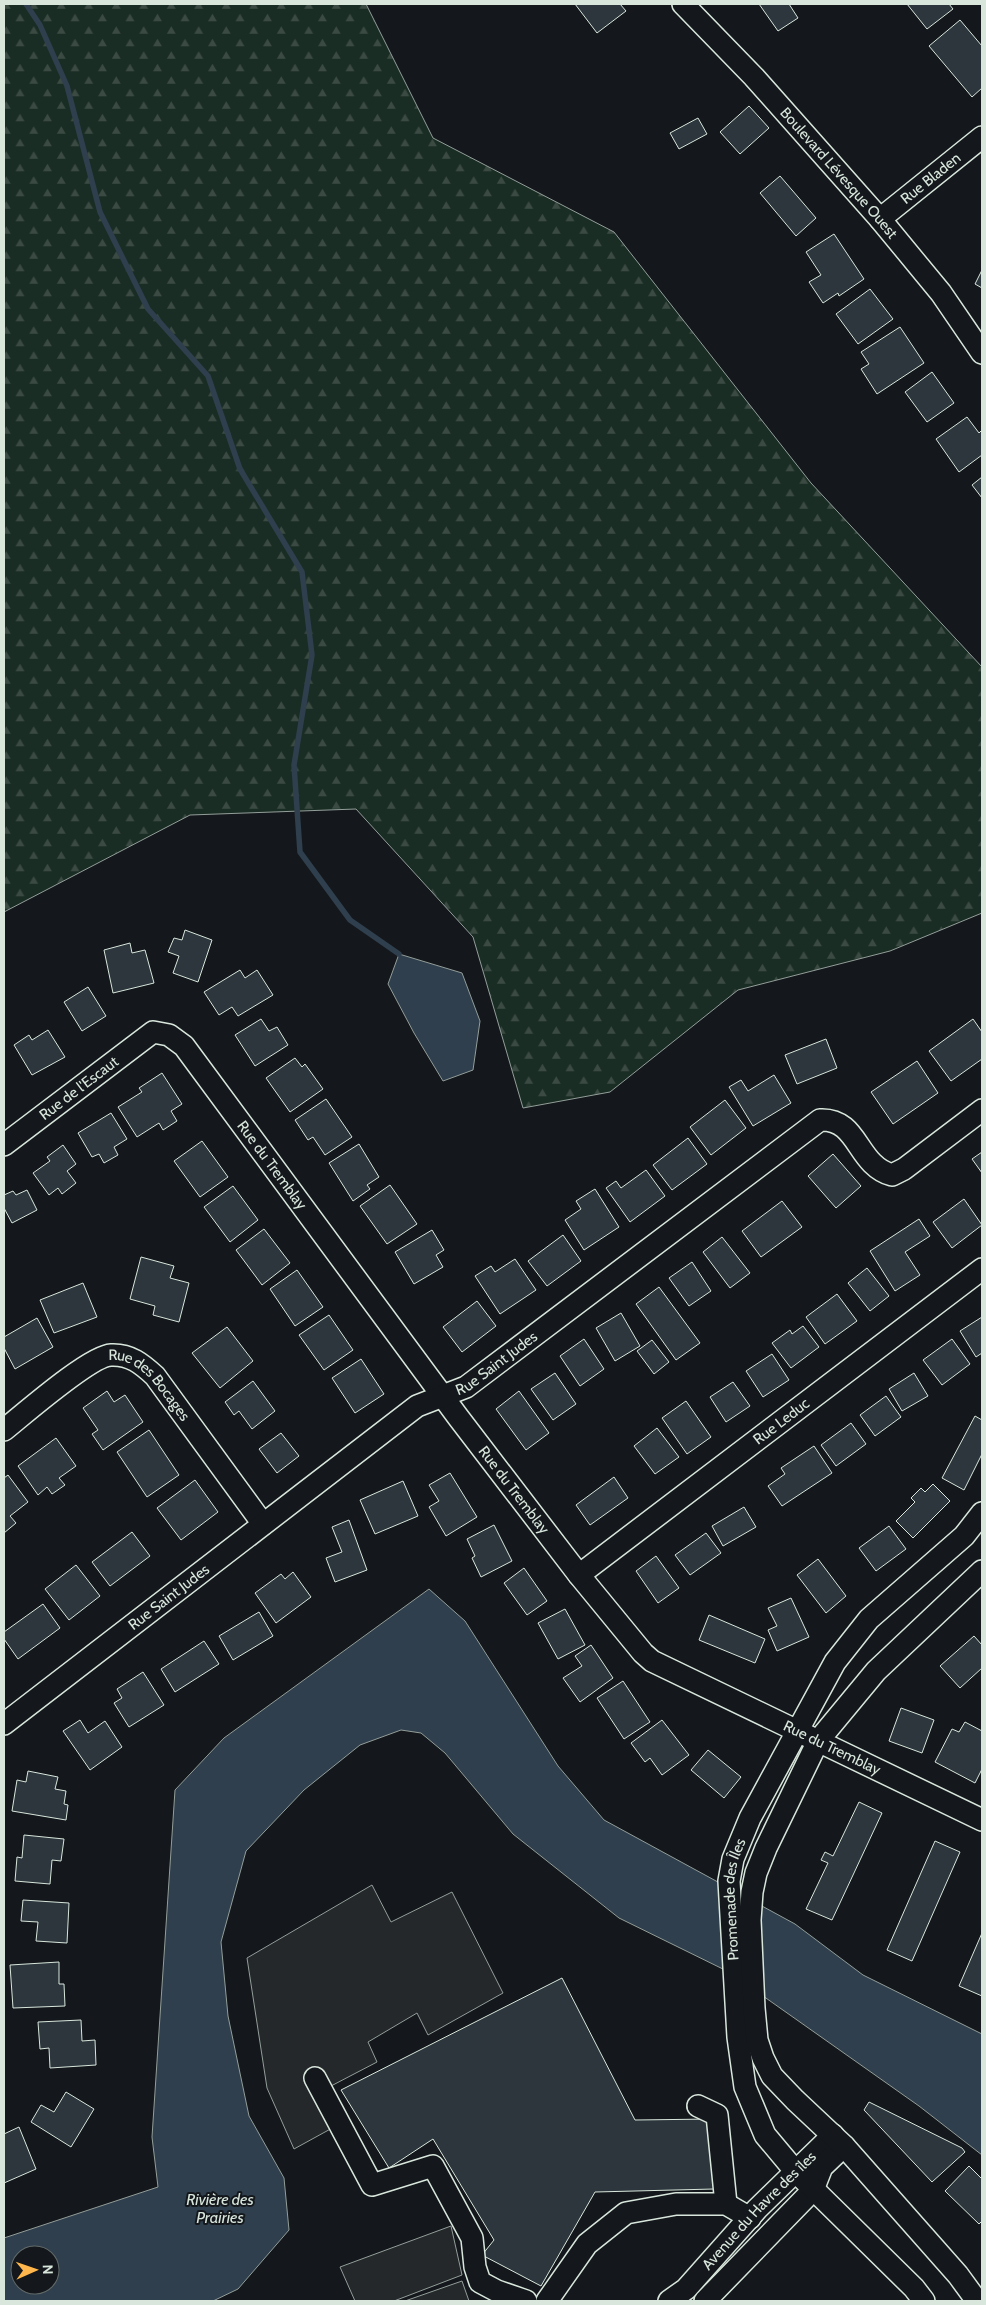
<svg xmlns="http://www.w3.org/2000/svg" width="986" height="2305" viewBox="0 0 986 2305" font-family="Cabin,sans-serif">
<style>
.forest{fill:url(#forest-firs);stroke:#939e99}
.parking{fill:#24282b;stroke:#939e99}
.water{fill:#2f3f4d;stroke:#939e99;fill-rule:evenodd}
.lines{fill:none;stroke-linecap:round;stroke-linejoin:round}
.stream{stroke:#2f3f4d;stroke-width:5.5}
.building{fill:#2c363c;stroke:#d8e6dc}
.minor-casing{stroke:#d8e6dc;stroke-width:24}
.minor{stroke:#14181c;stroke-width:21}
.labels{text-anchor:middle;stroke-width:4;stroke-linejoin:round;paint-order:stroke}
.street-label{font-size:15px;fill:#d8e6dc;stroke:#14181c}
.water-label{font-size:16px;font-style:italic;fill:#d8e6dc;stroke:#14181c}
</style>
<defs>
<pattern id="forest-firs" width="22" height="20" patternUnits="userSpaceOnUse" patternTransform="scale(1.25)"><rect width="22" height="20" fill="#1a2d24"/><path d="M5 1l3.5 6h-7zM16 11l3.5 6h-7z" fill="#3b4b43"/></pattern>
</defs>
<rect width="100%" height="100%" fill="#14181c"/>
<path class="forest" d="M4,4H366L433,138L614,232L811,483L982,667V913L890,951L738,990L610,1092L523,1108L473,937L356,809L190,815L4,912Z"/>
<path class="parking" d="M372,1885L391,1922L452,1892L503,1993L428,2035L417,2013L368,2042L377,2062L331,2086L345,2121L294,2149L267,2088L247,1958Z
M451,2226L462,2275L394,2301H355L340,2267Z
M462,2281L469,2301H405Z"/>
<path class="water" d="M399,954L462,973L480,1021L473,1070L443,1081L414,1033L388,984Z
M429,1589L465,1621L558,1766L604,1820L795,1924L863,1975L982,2034V2155L919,2106L729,1972L619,1918L513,1834L445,1753L421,1733L401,1730L360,1745L304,1790L246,1851L221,1942L228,2016L249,2116L284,2178L289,2230L238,2289L213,2301H4V2238L158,2187L152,2137L175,1790L224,1738ZM20,2255H50V2285H20Z"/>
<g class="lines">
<path class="stream" d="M26,4L40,25L67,86L100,212L148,309L208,376L240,469L302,572L312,655L294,765L300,852L350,920L399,954"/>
</g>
<path class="building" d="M575,4H620L626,11L597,33Z
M759,4H789L798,18L778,31Z
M907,4H949L953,9L927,29Z
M960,20L982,46V88L972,97L929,46Z
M749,106L769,128L740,154L720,132Z
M698,118L707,134L679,149L670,133Z
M780,176L816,218L796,236L760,193Z
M834,234L864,279L839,296L838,293L823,303L809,282L821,275L806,252Z
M982,270V288L975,284Z
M870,289L893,319L858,344L836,314Z
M900,327L924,363L877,394L861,369L869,364L861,352Z
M932,372L954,403L927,422L905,392Z
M967,417L979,433L982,430V455L959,472L936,439Z
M982,477V498L972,485Z
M185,930L212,940L198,982L173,973L179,956L168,952L174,938L182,940Z
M130,943L132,953L145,950L154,983L113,993L104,950Z
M240,970L245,978L257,970L273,995L238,1016L232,1007L219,1015L204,992Z
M88,987L106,1016L82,1031L64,1002Z
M261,1019L269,1031L277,1027L288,1045L255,1066L235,1035Z
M973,1019L982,1032V1059L951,1081L929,1051Z
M48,1030L65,1057L32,1075L14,1045L29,1035L32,1040Z
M826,1039L837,1068L797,1084L785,1055Z
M295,1058L302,1067L305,1064L323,1089L290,1112L266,1078Z
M917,1061L938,1093L893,1124L871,1092Z
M162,1073L182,1104L171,1111L177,1121L163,1130L159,1123L137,1137L118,1107L142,1092L139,1088Z
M774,1075L791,1103L753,1126L729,1087L741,1080L748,1091Z
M326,1099L352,1137L325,1155L313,1137L308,1140L295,1120Z
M725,1100L746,1128L711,1155L690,1127Z
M111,1113L127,1139L114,1147L118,1155L104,1163L99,1154L92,1157L78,1133Z
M688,1138L707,1164L672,1190L653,1165Z
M202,1141L228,1177L200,1197L174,1161Z
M359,1144L379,1177L367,1185L370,1189L353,1201L329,1163Z
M63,1145L76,1164L67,1171L76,1183L62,1194L58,1188L49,1195L33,1173L50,1161L47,1157Z
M982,1152V1173L972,1159Z
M833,1154L861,1186L836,1208L808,1176Z
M646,1170L665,1196L630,1222L606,1188L616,1181L621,1188Z
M390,1185L417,1224L387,1244L360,1206Z
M233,1186L258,1220L230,1242L204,1207Z
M595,1189L619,1227L584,1250L565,1220L581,1209L576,1201Z
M27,1190L37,1210L12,1223L4,1208V1195L13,1191L16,1195Z
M964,1199L982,1225L952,1248L933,1222Z
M782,1201L802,1227L761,1257L742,1231Z
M919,1219L930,1236L905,1252L920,1275L895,1291L870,1251Z
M264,1229L290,1263L262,1285L236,1250Z
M432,1230L444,1250L436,1255L443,1267L414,1284L395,1252Z
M563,1235L581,1261L547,1286L528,1261Z
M722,1237L750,1273L730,1288L703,1252Z
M141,1257L174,1266L170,1278L189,1283L179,1322L153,1315L155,1306L130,1299Z
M515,1259L536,1290L500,1314L475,1276L491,1266L495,1272Z
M692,1262L711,1291L689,1306L669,1278Z
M867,1268L889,1296L870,1311L848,1283Z
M297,1270L323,1307L295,1326L270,1289Z
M83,1283L97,1317L54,1333L40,1300Z
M659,1287L700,1343L676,1360L636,1304Z
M837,1294L857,1321L825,1344L806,1317Z
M477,1301L496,1326L462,1352L443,1327Z
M621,1313L640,1346L615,1361L596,1328Z
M329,1315L353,1350L324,1370L299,1335Z
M982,1317V1353L976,1357L960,1331Z
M37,1318L53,1347L15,1369L4,1348V1337Z
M803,1326L819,1347L791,1368L772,1343L790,1330L792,1334Z
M227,1327L253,1361L220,1388L192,1353Z
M584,1339L604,1369L580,1386L560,1356Z
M952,1339L970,1364L942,1385L923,1360Z
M652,1340L669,1362L654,1374L637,1351Z
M772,1354L789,1380L763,1397L746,1371Z
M361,1359L384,1394L355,1413L332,1378Z
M555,1373L576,1404L553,1420L531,1389Z
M914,1373L928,1396L902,1411L889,1389Z
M253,1381L275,1411L252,1429L239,1411L234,1415L225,1402Z
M733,1382L750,1406L726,1422L710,1397Z
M107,1391L114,1402L125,1395L143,1422L103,1450L92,1434L98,1430L83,1408Z
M519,1391L549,1433L526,1450L496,1409Z
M886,1396L901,1417L875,1436L860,1415Z
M686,1401L711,1437L687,1454L662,1418Z
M975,1416L982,1420V1454L964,1490L942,1478Z
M851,1423L866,1444L836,1466L821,1445Z
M657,1428L679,1457L655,1474L634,1446Z
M149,1430L179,1475L147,1497L117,1452Z
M281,1433L299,1456L277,1473L259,1449Z
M56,1438L76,1466L59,1478L65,1485L52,1494L47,1487L38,1495L18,1466Z
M814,1446L832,1473L782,1506L768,1486L785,1474L781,1468Z
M450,1473L477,1517L446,1536L429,1507L439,1501L429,1485Z
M8,1475L28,1502L10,1516L16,1523L4,1533V1478Z
M614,1477L628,1498L590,1525L576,1505Z
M195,1480L218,1512L181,1540L157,1508Z
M403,1481L418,1516L375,1534L360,1500Z
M933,1484L950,1501L913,1538L896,1521L915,1502L911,1498L921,1488L925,1492Z
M744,1507L756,1527L723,1546L712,1526Z
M349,1520L367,1570L335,1582L326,1558L342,1552L332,1527Z
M494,1525L512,1561L481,1577L472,1558L475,1556L467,1539Z
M889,1526L906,1549L876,1571L859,1548Z
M132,1532L150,1556L110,1586L92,1562Z
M706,1533L721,1553L690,1575L675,1555Z
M656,1556L679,1588L658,1603L636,1571Z
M818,1559L846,1596L826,1613L797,1575Z
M76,1565L100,1596L69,1620L45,1589Z
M524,1568L547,1601L527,1615L504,1583Z
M293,1572L311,1597L276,1623L255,1593L281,1574L285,1579Z
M791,1598L809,1637L777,1651L768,1630L777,1626L768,1608Z
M43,1604L60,1628L18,1659L4,1639V1632Z
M565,1609L585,1645L558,1659L538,1623Z
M259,1612L273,1636L233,1660L219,1636Z
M709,1615L765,1639L755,1663L699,1640Z
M974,1636L982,1645V1668L960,1688L940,1666Z
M204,1641L219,1664L175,1692L161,1669Z
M591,1645L613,1678L580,1702L563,1678L582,1666L575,1656Z
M143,1672L164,1705L129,1727L114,1703L122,1698L117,1689Z
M623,1681L650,1722L624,1739L597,1698Z
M901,1708L934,1720L922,1753L889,1741Z
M80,1720L88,1733L105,1721L122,1747L90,1770L63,1731Z
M662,1720L689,1755L662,1775L650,1758L645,1762L631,1743Z
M965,1722L982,1731V1769L975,1783L935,1762L952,1729L959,1732Z
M708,1750L741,1777L724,1798L691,1770Z
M28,1771L58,1777L55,1789L66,1791L64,1804L68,1805L66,1820L12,1811L17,1780L26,1782Z
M859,1802L882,1813L832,1920L806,1909L828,1863L821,1860L825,1852L833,1856Z
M24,1835L64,1839L61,1861L52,1860L50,1884L15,1881L17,1857L22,1858Z
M935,1841L960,1852L912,1961L887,1950Z
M23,1900L69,1903L67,1943L36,1941L38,1922L21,1921Z
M982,1933V1996L959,1986Z
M59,1962V1984H64L65,2006L13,2008L10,1965Z
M562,1978L635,2120L712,2119L714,2189L595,2192L541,2286L482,2255L494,2240L433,2139L389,2168L341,2090Z
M81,2020L82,2041L95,2040L96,2065L50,2068L49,2048L40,2049L38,2022Z
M66,2092L94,2109L71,2147L31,2122L41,2105L54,2112Z
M869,2102L962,2148L965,2152L932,2182L864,2110Z
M19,2127L36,2169L4,2183V2134Z
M969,2166L982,2179V2221L979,2224L945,2191Z"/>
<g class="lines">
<g class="minor-casing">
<g id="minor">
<path id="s1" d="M683,4L754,77L880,219L941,293L982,353"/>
<path id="s2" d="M880,219L982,137"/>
<path id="s3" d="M4,1145L153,1032L169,1035L184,1046L458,1417L579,1575L643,1653L652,1661L982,1820"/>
<path id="s4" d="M4,1430C24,1414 90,1356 111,1355C130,1354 142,1364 155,1376L263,1524"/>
<path id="s5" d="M579,1575L982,1269"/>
<path id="s6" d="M4,1724L417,1406L466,1387L820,1120C859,1118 856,1165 892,1175L904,1169L982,1110"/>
<path d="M315,2078L372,2185L433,2166L472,2238L475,2267L480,2282L497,2291L526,2301"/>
<path d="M698,2106L717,2115L726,2204"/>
<path d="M547,2301L587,2244L626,2213L676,2204H726L750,2218"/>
<path id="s7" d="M669,2301L686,2289L757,2209L833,2135"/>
<path d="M705,2301L813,2190L822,2167L844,2146"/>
<path id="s8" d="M924,2301L914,2288L796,2172L765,2135L745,2087L738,2037L729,1881L733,1859L750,1818L835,1662L869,1619L964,1536L982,1513"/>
<path d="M977,2301L958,2275L844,2146L795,2100L772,2076L763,2058L757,2040L754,2008L750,1920L752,1892L756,1873L766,1848L818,1741L876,1671L982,1571"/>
</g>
</g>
<use href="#minor" class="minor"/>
</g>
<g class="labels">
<g class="street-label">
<text dy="5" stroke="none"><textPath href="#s1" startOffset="230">Boulevard Lévesque Ouest</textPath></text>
<text dy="5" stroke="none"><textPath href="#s2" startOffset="65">Rue Bladen</textPath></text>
<text dy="5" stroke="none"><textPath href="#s3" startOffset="94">Rue de l'Escaut</textPath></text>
<text dy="5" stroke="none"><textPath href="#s3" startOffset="370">Rue du Tremblay</textPath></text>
<text dy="5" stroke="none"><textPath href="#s6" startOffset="612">Rue Saint Judes</textPath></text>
<text dy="5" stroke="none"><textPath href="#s4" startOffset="182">Rue des Bocages</textPath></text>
<text dy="5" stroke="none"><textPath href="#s5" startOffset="254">Rue Leduc</textPath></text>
<text dy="5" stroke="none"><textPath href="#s3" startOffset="775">Rue du Tremblay</textPath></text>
<text dy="5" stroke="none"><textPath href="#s6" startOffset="208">Rue Saint Judes</textPath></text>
<text dy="5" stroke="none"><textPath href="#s3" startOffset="1195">Rue du Tremblay</textPath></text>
<text dy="5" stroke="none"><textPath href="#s8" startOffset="471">Promenade des Îles</textPath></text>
<text dy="5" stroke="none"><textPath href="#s7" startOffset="128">Avenue du Havre des îles</textPath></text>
</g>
<g class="water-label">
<text x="220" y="2205">Rivière des<tspan x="220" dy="18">Prairies</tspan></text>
</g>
</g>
<rect width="986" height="2305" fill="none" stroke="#d8e6dc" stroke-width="10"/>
<g transform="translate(35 2270) rotate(88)"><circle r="24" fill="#14181c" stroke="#626a69"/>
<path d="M0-4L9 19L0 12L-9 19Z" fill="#ffb74d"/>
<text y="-8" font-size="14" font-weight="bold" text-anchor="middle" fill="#d8e6dc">N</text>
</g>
</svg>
